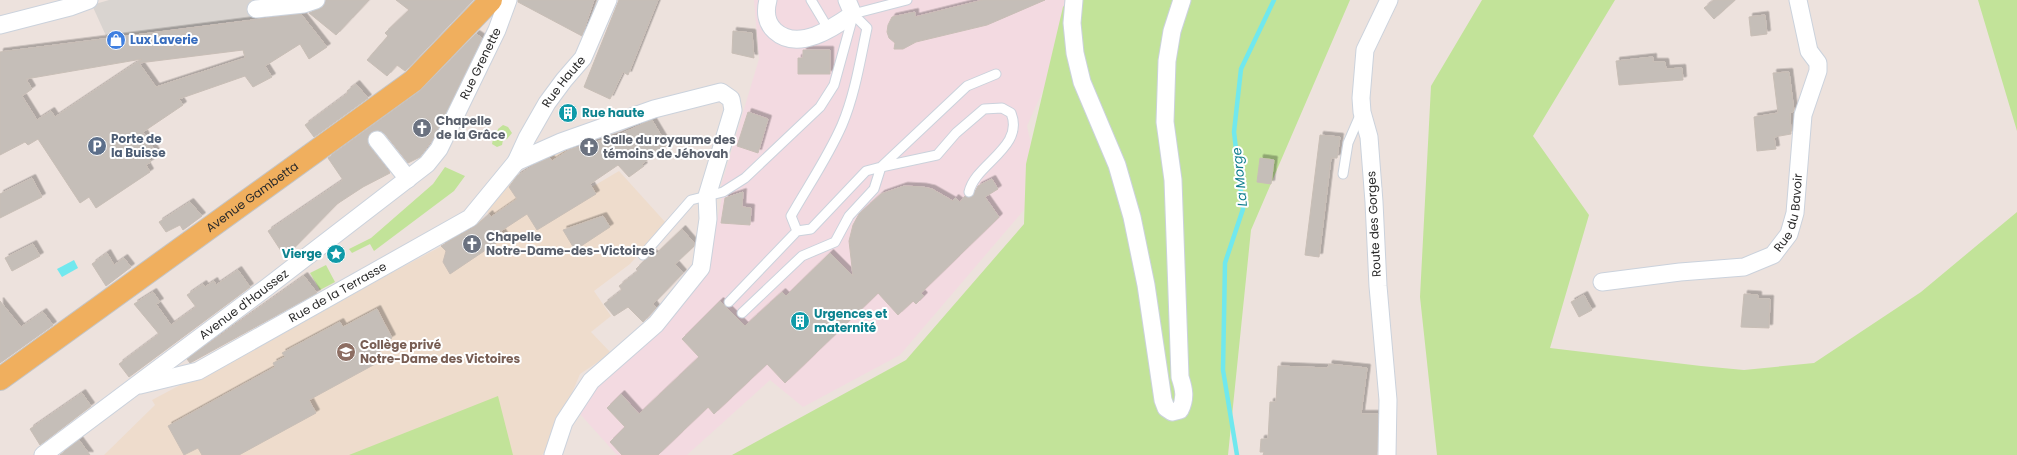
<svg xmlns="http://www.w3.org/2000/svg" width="2017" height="455" viewBox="0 0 2017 455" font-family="Poppins,sans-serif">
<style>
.education{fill:#eedccc}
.medical{fill:#f3dae1}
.green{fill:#c2e399}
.plaza{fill:#d9d4d0}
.water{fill:#70e8ee}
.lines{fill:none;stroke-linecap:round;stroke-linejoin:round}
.stream{stroke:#70e8ee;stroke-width:4.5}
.building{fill:#c5beb8;stroke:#c8beb6;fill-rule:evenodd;filter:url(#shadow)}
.lane-casing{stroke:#cbd2dc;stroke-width:11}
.street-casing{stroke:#cbd2dc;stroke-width:19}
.primary-casing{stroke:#c4c4c4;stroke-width:24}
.lane{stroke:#fff;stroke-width:9}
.street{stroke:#fff;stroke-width:17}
.primary{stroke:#f0af5e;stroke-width:22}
.labels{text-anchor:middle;stroke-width:4;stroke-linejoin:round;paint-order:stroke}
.shop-label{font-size:12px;font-weight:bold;fill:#366cbe;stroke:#fff;text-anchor:start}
.street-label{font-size:12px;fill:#2b2b2b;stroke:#fff}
.culture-label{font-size:12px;font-weight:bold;fill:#0d838f;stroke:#fff;text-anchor:start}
.worship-label{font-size:12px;font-weight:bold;fill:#5b616d;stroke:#fff;text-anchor:start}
.service-label{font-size:12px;font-weight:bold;fill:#4e5e75;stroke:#fff;text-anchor:start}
.education-label{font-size:12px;font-weight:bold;fill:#785e54;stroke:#fff;text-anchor:start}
.water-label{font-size:13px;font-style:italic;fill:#0e7d8d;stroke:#fff}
</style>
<defs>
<filter id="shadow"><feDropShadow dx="3.5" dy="-3.5" stdDeviation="0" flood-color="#0004"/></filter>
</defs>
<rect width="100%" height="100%" fill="#ede2dd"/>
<path class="education" d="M568,150L592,187L619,171L666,223L630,264L594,291L611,316L591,332L611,353L580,374L549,448L542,455H104L155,405L152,400L442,246L489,215L486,209L501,195L502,188L506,183L548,156Z"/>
<path class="medical" d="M754,0H1090L1057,59L1027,126L1041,190L900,355L803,407L770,380L687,455H617L580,414L601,381L709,258L723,193L721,186L759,59Z"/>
<path class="green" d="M1068,0H1350L1251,230L1228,455H732L906,360L1024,224L1026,164L1063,7Z
M1482,0H1615L1533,136L1589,215L1550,348L1701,366L1744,370L1814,363L1921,292L2017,212V455H1437L1420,297L1431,86Z
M1978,0H2017V131Z
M503,125L508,127L512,133L507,139L503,140L502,145L497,147L492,144L493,139L496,136L498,129Z
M445,167L465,176L454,191L374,251L370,244L352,253L349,249L371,238L433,184Z
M326,265L335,282L320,290L310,273Z
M498,396L513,455H349Z"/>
<path class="plaza" d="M109,0H255L258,18L107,38L92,5Z"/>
<path class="water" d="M74,260L78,268L62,277L57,269Z"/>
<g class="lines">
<path class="stream" d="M1237,455L1223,370L1225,263L1243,209L1234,132L1241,69L1274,0"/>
</g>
<path class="building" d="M326,0H369L336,35L309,13L323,7Z
M396,0H473L405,71L397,65L387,76L367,60L388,36L385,33L409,10Z
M518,0H594L582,36L518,2Z
M619,0H658L628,75L623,72L610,99L584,87Z
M983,0H1045L987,25L916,42L903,49H894L895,43L889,38L887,32L888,25L892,17L915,12V17Z
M1714,0H1735L1714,19L1704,8Z
M301,14L327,47L309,59L300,44L265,66L272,77L253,87L245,76L179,99L183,105L143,132L157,154L149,159L151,162L146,165L150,172L96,208L89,197L80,203L38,139L28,145L25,142L0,155V52ZM243,50L245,58L156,87L139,63ZM142,59L55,117L51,111L37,120L22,96L32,89L26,79Z
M1765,15L1767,34L1751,36L1749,17Z
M733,31L752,33L754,58L732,53Z
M476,34L482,38L435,135L420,157L408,163L385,134L380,131L371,132L368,137L369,146L390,173L363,187L337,204L285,257L268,231L343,180L328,158L419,92Z
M803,50H830V74H798V58H803Z
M1653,57V62H1665L1666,69L1682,68L1683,80L1619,85L1616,61Z
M1789,72L1794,111L1790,113L1791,134L1774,137L1776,149L1757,151L1754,117L1778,113L1773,73Z
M356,84L368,98L314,137L305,125L348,93L347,91Z
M748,112L768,119L758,153L737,146Z
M652,120L667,145L642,164L644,166L629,177L618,165L590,184L596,194L537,230L527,214L501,231L505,237L450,274L443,262L446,251L441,246L475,227L489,214L491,217L517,199L509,187L517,176L536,164L550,158L552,161L569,150L616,136Z
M1320,135L1340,137L1337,158H1331L1319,257L1305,255Z
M1260,158L1274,160L1271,184L1257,182Z
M32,178L42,197L0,218V194Z
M992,179L998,189L985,197L999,217L921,293L924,296L916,304L913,301L898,315L878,293L785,383L767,364L714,414L708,407L658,455H622L610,442L625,427L607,408L621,394L639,414L699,357L682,339L720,301L745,326L782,292L786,296L830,253L853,276L849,241L853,225L859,214L881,194L904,186L923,187L932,189L953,201L955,198L960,202L965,196L972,197L978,186Z
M743,192L742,207L751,208L750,225L721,223L725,198Z
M190,202L202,216L183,230L180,225L166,232L159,222Z
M603,216L610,227L575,250L563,230Z
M682,229L694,243V246L675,264L683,273L653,304L656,308L643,322L628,307L614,316L604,304L622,290L619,286L638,271L636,269L644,261L653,253L655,255Z
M33,244L40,256L12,271L5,258Z
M107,253L114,265L124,258L131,267L106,286L92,264Z
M238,270L250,287L129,377L119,364L159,334L134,304L153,292L160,302L156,304L171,325L196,307L187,295L203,284L205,287L214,281L216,285Z
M304,276L317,293L190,363L187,359Z
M1744,294L1758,295V299H1770L1769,328L1741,327Z
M1584,295L1592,310L1579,317L1571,302Z
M0,301L21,327L43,312L53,325L0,363Z
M377,309L392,338L385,342L388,347L373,355L377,363L309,400L316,413L239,455H202L198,448L184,455L168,426L275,367L273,363L285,357L282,353L340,322L343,327Z
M1329,364L1367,368L1361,414H1378L1377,455H1263L1264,452H1260L1261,439H1268L1270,402H1276L1278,366L1328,368Z
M82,393L91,406L40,445L30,429Z
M79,440L90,455H60Z"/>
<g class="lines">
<g class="lane-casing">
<path id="lane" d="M811,0L829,30
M853,14L867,28C860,61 855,94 842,125C828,157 808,186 791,216L797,231L811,229L866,171L881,167
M853,14L907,0
M1343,174L1348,143L1361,113
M969,192C975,164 1025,147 1011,113L1002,108L984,109L956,133L937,155L881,167L967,86L996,74
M643,255L691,200L723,192L745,178L820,107L834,85L853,16
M729,302L797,231
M742,313L802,256L835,242L849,216L874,189L881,167"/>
</g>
<g class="street-casing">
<g id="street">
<path d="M768,0C765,11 766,23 775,31C798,52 833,28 853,14L847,0"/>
<path d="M1074,0L1072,23L1075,53L1082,82L1117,165L1132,217L1146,285L1163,400L1166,408L1172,412L1180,410C1186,398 1184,389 1180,377L1173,180L1165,122L1167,61L1172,31L1182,0"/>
<path d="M256,9L304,4L316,0"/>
<path d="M0,25L70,7L89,0"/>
<path d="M377,140L408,179"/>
<path d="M516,162L561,142L654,109L721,92L731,99L733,110L707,196L708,219L701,268L656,324L591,381L564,422L553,455"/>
<path id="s1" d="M1602,282L1680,272L1744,267L1773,255L1789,234L1795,213L1803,115L1818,71V63L1809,51L1798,0"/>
<path id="s2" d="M140,385L198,371L470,218L516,162L527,138L547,103L564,80L583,58L608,0"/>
<path id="s3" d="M43,455L266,288L427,164L439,149L497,30L508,0"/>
<path d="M1387,455L1388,400L1378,286L1374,202L1369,137L1362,112L1361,98L1365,50L1389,0"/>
</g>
</g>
<g class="primary-casing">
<g id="primary">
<path id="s4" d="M0,379L413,81L491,0"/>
</g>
</g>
<use href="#lane" class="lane"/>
<use href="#street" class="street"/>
<use href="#primary" class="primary"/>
</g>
<defs>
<g id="shop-disc" transform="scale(1)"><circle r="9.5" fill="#3f7fe0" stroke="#fff"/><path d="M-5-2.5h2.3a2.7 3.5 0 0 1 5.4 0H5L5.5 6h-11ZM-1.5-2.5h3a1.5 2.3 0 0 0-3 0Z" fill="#fff"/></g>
<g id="building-disc" transform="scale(1)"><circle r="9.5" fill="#0f9aa8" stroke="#fff"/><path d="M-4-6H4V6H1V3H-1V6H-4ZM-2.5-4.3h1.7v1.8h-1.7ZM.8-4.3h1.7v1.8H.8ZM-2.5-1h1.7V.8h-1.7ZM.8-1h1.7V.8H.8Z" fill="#fff"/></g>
<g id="church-disc" transform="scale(1)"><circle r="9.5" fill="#6b7280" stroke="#fff"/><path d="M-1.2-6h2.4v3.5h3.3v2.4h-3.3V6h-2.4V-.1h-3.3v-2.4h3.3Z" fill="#fff"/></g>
<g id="parking-disc" transform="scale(1)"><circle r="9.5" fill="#5c6f8a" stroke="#fff"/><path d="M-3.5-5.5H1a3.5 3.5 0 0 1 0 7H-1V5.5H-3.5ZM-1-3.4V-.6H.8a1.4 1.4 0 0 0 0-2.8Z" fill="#fff"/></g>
<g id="sight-disc" transform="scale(1)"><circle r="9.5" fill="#0f9aa8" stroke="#fff"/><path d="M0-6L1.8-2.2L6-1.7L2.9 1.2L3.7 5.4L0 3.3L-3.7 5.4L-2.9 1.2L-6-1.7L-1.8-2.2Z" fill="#fff"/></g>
<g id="school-disc" transform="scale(1)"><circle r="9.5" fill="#8d6e63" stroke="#fff"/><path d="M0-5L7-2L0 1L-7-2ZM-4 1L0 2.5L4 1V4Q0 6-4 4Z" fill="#fff"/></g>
</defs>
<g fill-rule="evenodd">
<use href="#shop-disc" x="116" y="40"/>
<use href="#building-disc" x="568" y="113"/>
<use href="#church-disc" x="422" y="128"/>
<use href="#parking-disc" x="97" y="146"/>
<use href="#church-disc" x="589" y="147"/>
<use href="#church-disc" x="472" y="244"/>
<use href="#sight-disc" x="336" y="254"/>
<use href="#building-disc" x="800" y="321"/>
<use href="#school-disc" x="346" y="352"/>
</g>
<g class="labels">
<g class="shop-label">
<text x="130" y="44">Lux Laverie</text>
</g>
<g class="street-label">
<text dy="4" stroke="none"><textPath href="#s3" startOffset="596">Rue Grenette</textPath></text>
<text dy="4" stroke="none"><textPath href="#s2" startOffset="538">Rue Haute</textPath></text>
<text dy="4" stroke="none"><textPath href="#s4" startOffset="311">Avenue Gambetta</textPath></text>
<text dy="4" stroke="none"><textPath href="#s1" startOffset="221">Rue du Bavoir</textPath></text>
<text transform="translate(1374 224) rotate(-93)" y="4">Route des Gorges</text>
<text dy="4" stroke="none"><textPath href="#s2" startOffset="220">Rue de la Terrasse</textPath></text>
<text dy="4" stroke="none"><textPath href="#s3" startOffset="251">Avenue d'Haussez</textPath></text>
</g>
<g class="culture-label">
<text x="582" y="117">Rue haute</text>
<text x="322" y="258" text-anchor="end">Vierge</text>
<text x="814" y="318">Urgences et<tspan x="814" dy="14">maternité</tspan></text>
</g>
<g class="worship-label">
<text x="436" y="125">Chapelle<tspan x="436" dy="14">de la Grâce</tspan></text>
<text x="603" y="144">Salle du royaume des<tspan x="603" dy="14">témoins de Jéhovah</tspan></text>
<text x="486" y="241">Chapelle<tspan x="486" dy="14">Notre-Dame-des-Victoires</tspan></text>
</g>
<g class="service-label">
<text x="111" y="143">Porte de<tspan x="111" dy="14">la Buisse</tspan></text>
</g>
<g class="education-label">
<text x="360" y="349">Collège privé<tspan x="360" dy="14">Notre-Dame des Victoires</tspan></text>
</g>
<g class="water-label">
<text transform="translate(1239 177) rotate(-96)" y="5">La Morge</text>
</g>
</g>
</svg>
